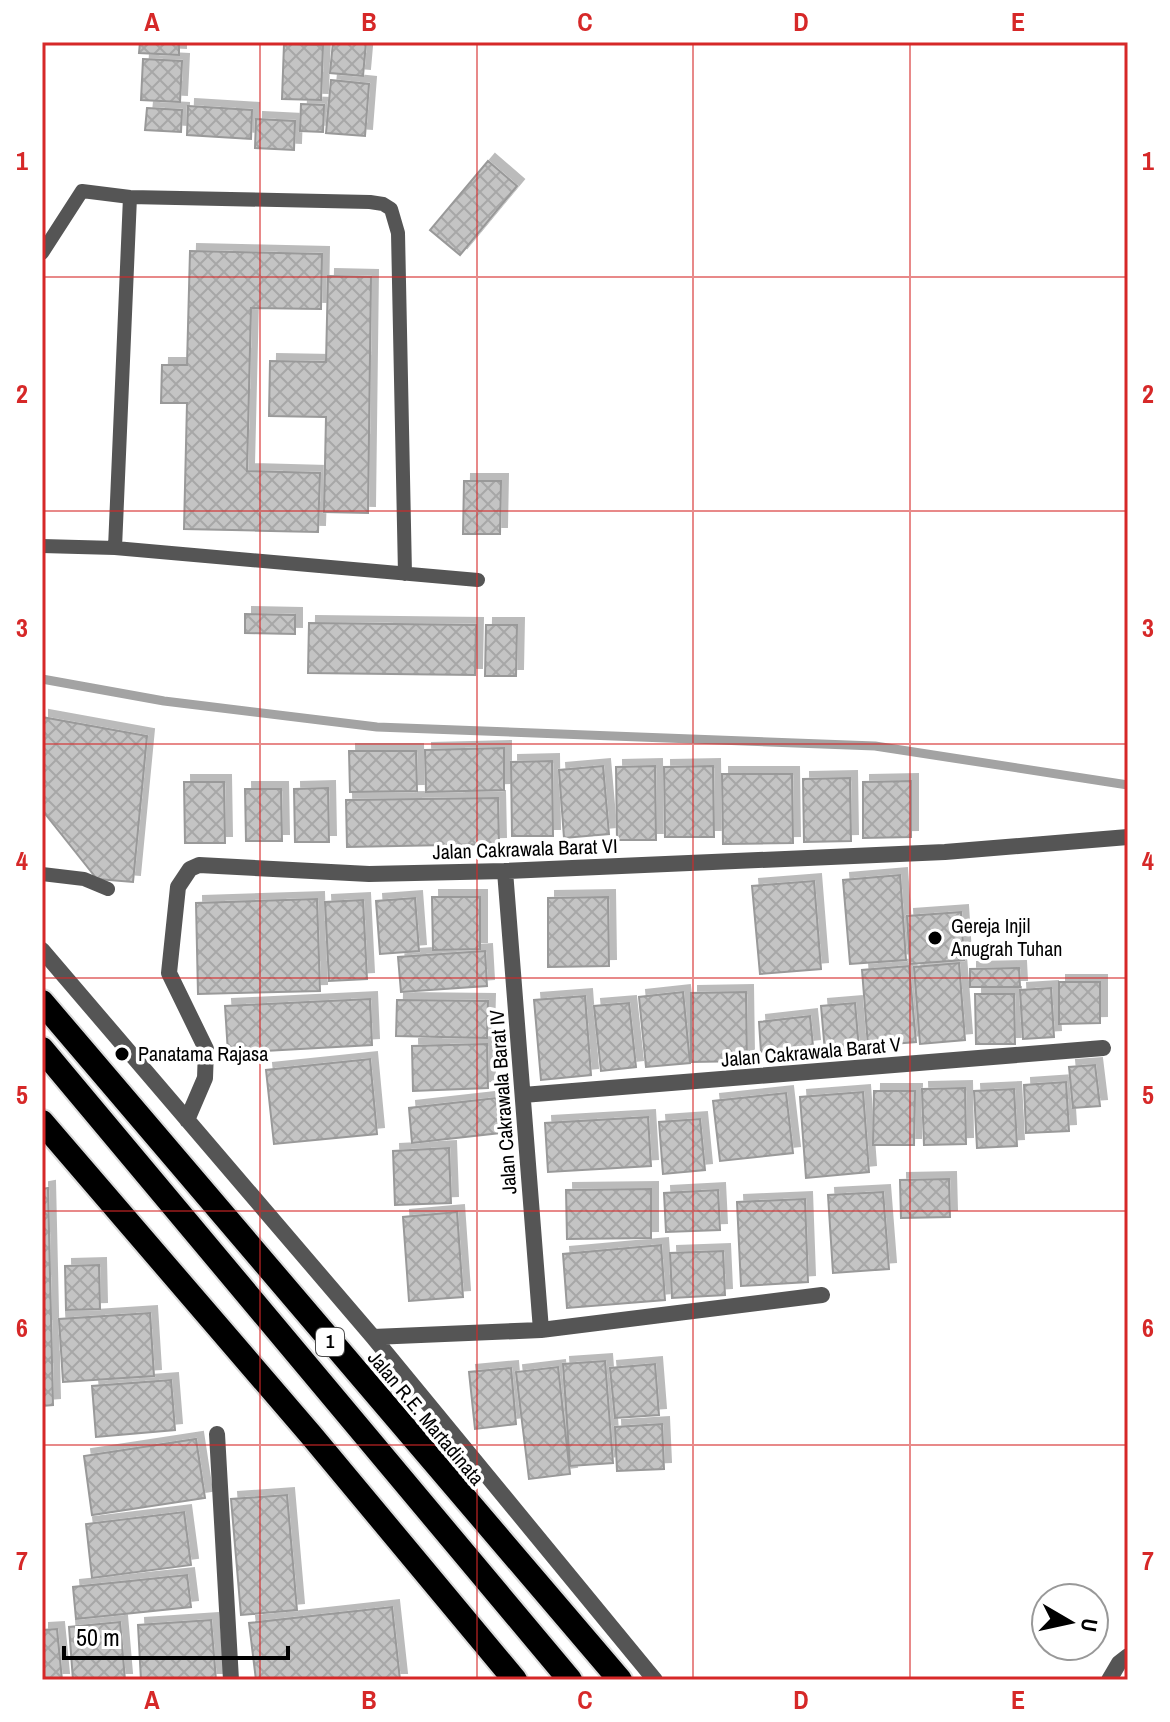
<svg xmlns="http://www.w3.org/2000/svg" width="1170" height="1722" viewBox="0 0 1170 1722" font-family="'Archivo Narrow',sans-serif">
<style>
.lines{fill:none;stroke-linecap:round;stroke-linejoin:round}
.stream{stroke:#a3a3a3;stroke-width:9}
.building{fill:url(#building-cross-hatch);stroke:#999;stroke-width:2;filter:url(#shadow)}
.highway-casing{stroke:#dbdbdb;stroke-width:28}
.lane{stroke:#555;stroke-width:14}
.street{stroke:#555;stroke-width:16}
.highway{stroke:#000;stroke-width:24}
.grid{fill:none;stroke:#d62828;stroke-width:2;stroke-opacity:0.55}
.poi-dot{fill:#000;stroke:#fff;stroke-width:3}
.labels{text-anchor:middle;stroke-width:7;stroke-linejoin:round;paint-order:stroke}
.shield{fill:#fff;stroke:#4c4c4c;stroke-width:2}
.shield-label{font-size:18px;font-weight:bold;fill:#000}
.street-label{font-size:20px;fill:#000;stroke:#fff}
.poi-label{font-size:20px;fill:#000;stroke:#fff;text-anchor:start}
.neatline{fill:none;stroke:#d62828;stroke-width:3}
.grid-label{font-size:26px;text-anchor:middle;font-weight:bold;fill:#d62828}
</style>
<defs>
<pattern id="building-cross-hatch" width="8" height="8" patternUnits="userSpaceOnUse" patternTransform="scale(2)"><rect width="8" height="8" fill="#c4c4c4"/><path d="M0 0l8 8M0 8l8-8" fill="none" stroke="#a7a7a7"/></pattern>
<filter id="shadow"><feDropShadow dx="7" dy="-7" stdDeviation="0" flood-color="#0004"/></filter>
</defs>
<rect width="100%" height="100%" fill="#fff"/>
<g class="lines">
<path class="stream" d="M42,679L164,701L377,727L875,746L1128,785"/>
</g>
<path class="building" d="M140,42H179V55L139,53Z
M333,42H366L363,76L330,73Z
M284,44L323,45L321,100L282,99Z
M143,59L182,61L180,102L141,100Z
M331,80L369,84L365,136L326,133Z
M301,104L324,105L323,132L300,131Z
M188,106L252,110L251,139L187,135Z
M147,108L182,110L181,132L145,130Z
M256,119L295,121L294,150L255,148Z
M488,161L517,186L460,255L430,230Z
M190,251L322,254L321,309L251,308L247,471L320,473L318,532L184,529L187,403H161L162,365H187Z
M328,276L371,277L368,513L324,512L326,417L269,416L270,361L326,362Z
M464,481H501L500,534H463Z
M245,614L295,615V634L245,633Z
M309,623L476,625L475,675L308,673Z
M486,625H517L516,676H485Z
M42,717L147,736L133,882L97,879L42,810Z
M504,748V790L426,792L425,750Z
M349,751H416L417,791L350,792Z
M552,761L553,836H512L511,762Z
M603,766L609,834L564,838L559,770Z
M655,766L656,840H617L616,767Z
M713,766L714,837H665L664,767Z
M722,774H792L793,843L723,844Z
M850,778L851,841L804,842L803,779Z
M911,781V837L863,838V782Z
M184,782H224L225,843H185Z
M328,788L329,842H295L294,789Z
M245,789H281L282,841H246Z
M498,798L499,844L347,847L346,800Z
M900,875L906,960L850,964L843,880Z
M814,881L821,969L760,974L752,886Z
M432,897H480V949L433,950Z
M608,897L609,966L548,967V898Z
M415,898L419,951L380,954L376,901Z
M317,899L320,991L198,994L196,903Z
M363,900L367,979L329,981L325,902Z
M961,912L964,960L910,964L907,916Z
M485,951L487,986L401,992L398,957Z
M959,963L965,1040L920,1044L914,967Z
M909,966L916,1042L868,1046L862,970Z
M1019,968L1020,987H970V969Z
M1059,982H1100V1023L1059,1024Z
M1051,988L1054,1037L1023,1039L1020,990Z
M683,992L690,1063L646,1067L639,997Z
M746,992L747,1061L691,1062V993Z
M975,994H1014L1015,1044H976Z
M585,996L591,1075L541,1080L534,1000Z
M370,999L372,1045L228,1053L225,1006Z
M397,1000L488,1001L487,1038L396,1036Z
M629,1003L636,1067L601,1071L594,1006Z
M855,1003L859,1049L825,1052L821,1006Z
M810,1016L813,1046L761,1052L759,1022Z
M487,1044L488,1088L413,1091L412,1046Z
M370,1059L377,1134L274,1144L266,1070Z
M1095,1065L1100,1106L1073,1108L1069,1067Z
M1066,1082L1069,1131L1026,1133L1024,1085Z
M965,1088L966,1144L924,1145L922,1089Z
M1014,1089L1017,1146L977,1148L974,1091Z
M874,1091H915L914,1145H873Z
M863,1092L869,1172L806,1178L800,1097Z
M786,1093L793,1153L720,1161L713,1101Z
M496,1098L500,1133L412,1143L409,1108Z
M648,1117L651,1166L548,1172L545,1123Z
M700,1119L705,1170L663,1174L659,1122Z
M449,1148L451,1203L395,1205L393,1151Z
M949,1179L950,1217L901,1218L900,1180Z
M48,1188L53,1405L42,1406V1189Z
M651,1189V1238L567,1239L566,1190Z
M718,1190L720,1230L666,1232L664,1193Z
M883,1192L889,1269L833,1273L828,1195Z
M805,1199L808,1282L741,1286L737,1202Z
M457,1212L463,1297L409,1301L403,1217Z
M661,1245L665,1300L567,1308L563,1254Z
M723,1251L725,1295L672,1298L670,1253Z
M99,1265L100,1309L66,1310L65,1266Z
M150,1313L154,1376L63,1382L59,1319Z
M605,1361L613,1463L570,1466L563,1364Z
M655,1364L659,1415L615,1418L610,1368Z
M558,1367L570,1474L529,1479L516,1372Z
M511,1368L516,1424L475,1429L469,1372Z
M171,1380L175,1430L96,1437L92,1386Z
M662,1424L664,1469L617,1471L615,1427Z
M196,1439L205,1498L92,1515L84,1456Z
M287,1495L297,1610L241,1615L231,1499Z
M184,1512L191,1565L92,1578L86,1524Z
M187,1575L191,1607L76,1619L73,1587Z
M392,1607L400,1680H256L249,1623Z
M211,1620L216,1680H141L138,1625Z
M120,1622L125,1680H73L69,1627Z
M57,1629L62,1680H42V1630Z"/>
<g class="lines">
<g class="highway-casing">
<path id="highway" d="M42,1002L620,1680
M42,1049L570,1680
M42,1122L311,1435L515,1680"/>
</g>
<path class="lane" d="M42,253L82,191L130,197L370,202L383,204L391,209L398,233L405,574
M42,546L115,548L478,580
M115,548L130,197
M42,874L84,879L108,889"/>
<path class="street" d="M505,871L541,1330
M42,950L373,1337L655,1680
M523,1095L1103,1048
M187,1120L205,1078L206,1049L169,973L178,887L190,869L199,865L369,874L505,871L945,852L1128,837
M373,1337L541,1330L822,1295
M217,1434L231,1680
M1109,1680L1119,1663L1128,1656"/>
<use href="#highway" class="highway"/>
</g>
<path class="grid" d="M260,42V1680M477,42V1680M693,42V1680M910,42V1680M42,277H1128M42,511H1128M42,744H1128M42,978H1128M42,1211H1128M42,1445H1128"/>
<g class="poi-dot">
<circle cx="935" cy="938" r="8"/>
<circle cx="122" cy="1054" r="8"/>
</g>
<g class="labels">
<rect class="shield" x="316" y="1328" width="28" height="28" rx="6"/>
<g class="shield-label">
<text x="330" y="1348">1</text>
</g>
<g class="street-label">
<text transform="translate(525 849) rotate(-2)" y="7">Jalan Cakrawala Barat VI</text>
<text transform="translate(811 1052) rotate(-5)" y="7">Jalan Cakrawala Barat V</text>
<text transform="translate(503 1102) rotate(-94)" y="7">Jalan Cakrawala Barat IV</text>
<text transform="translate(426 1418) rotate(50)" y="7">Jalan R.E. Martadinata</text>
</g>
<g class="poi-label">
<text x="951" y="933">Gereja Injil<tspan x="951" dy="23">Anugrah Tuhan</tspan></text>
<text x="138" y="1061">Panatama Rajasa</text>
</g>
</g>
<rect width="1170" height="1722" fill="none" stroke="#ffffff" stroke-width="88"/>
<g transform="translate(1070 1622) rotate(99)"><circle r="38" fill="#ffffff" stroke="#999999" stroke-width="2"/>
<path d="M0-6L14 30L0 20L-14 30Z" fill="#000000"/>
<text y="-12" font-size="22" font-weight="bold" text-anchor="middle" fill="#000000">U</text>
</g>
<path d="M64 1646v12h224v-12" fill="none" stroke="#000000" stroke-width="4"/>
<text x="76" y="1646" font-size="24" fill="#000000" stroke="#ffffff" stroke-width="6" paint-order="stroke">50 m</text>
<rect x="44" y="44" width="1082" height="1634" class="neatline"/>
<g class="grid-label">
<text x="152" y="31">A</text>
<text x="369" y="31">B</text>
<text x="585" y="31">C</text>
<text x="801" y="31">D</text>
<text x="1018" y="31">E</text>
<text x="22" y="170">1</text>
<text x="1148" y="170">1</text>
<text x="22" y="403">2</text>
<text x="1148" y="403">2</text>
<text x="22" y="637">3</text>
<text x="1148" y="637">3</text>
<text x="22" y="870">4</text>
<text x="1148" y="870">4</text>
<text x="22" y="1104">5</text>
<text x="1148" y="1104">5</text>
<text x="22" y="1337">6</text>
<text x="1148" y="1337">6</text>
<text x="22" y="1570">7</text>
<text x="1148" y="1570">7</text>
<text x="152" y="1709">A</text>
<text x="369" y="1709">B</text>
<text x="585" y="1709">C</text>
<text x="801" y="1709">D</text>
<text x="1018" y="1709">E</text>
</g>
</svg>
